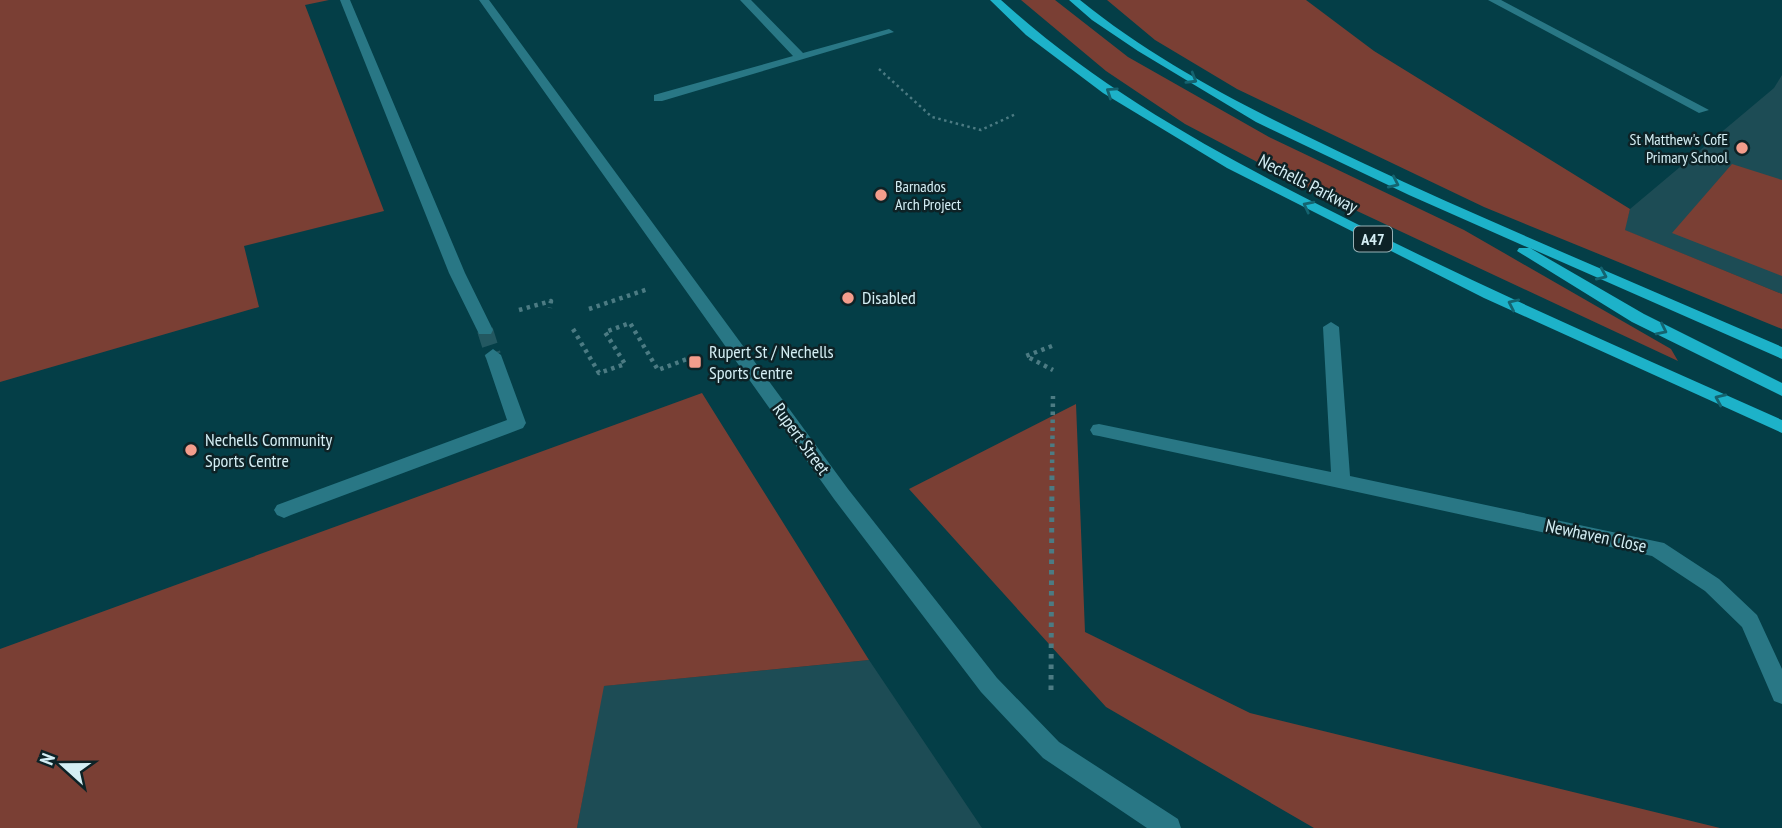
<svg xmlns="http://www.w3.org/2000/svg" width="1782" height="828" viewBox="0 0 1782 828" font-family="'PT Sans Narrow',sans-serif">
<style>
.built{fill:#1d4c55}
.green{fill:#7a3f34}
.lines{fill:none;stroke-linecap:round;stroke-linejoin:round}
.minor-tunnel{stroke:#235861;stroke-width:16;stroke-dasharray:16 8;stroke-linecap:butt}
.path-far2{stroke:#4c7b83;stroke-width:2.5;stroke-dasharray:2.5 3.5;stroke-linecap:butt}
.path-far1{stroke:#4c7b83;stroke-width:4.5;stroke-dasharray:3.5 4.5;stroke-linecap:butt}
.path{stroke:#4c7b83;stroke-width:5;stroke-dasharray:4.5 6;stroke-linecap:butt}
.minor{fill:#297785;fill-rule:evenodd}
.major{fill:#1db2c9;fill-rule:evenodd}
.oneway{stroke:#14636f}
.poi-dot{fill:#f49d8c;stroke:#0d2226;stroke-width:2.5}
.labels{text-anchor:middle;stroke-width:5;stroke-linejoin:round;paint-order:stroke}
.far-poi-label{font-size:16px;fill:#d4eef4;stroke:#0d2226;text-anchor:end}
.shield{fill:#0d2226;stroke:#98b1b6;stroke-width:2}
.shield-label{font-size:16px;font-weight:bold;fill:#d4eef4}
.street-label{font-size:18px;fill:#d4eef4;stroke:#0d2226}
.poi-label{font-size:18px;fill:#d4eef4;stroke:#0d2226;text-anchor:start}
</style>
<rect width="100%" height="100%" fill="#043e47"/>
<path class="built" d="M1782,75V294L1624,230L1630,209L1774,88Z
M869,660L982,828H577L603,686Z"/>
<path class="green" d="M0,0H329L305,5L384,211L244,246L259,307L0,382Z
M1021,0H1055L1128,57L1269,137L1464,230L1671,349L1678,361L1295,182L1185,124L1106,71Z
M1107,0H1306L1374,51L1630,209L1625,230L1782,294V329L1484,207L1237,89L1155,40Z
M1732,164L1782,180V276L1672,233Z
M702,393L869,660L604,686L577,828H0V649Z
M1076,404L1085,632L1250,713L1720,828H1314L1106,707L909,489Z"/>
<g class="lines">
<path class="minor-tunnel" d="M485,330L493,355"/>
<path class="path-far2" d="M879,69L932,117L981,130L1016,114"/>
<path class="path-far1" d="M589,309L648,289
M519,310L551,301L550,308
M573,329L599,373L625,364L605,332L630,323L658,370L695,356
M1052,346L1026,356L1053,370
M1052,471L1053,396"/>
<path class="path" d="M1051,690L1052,470"/>
<path class="minor" d="M340,0H350L465,273L493,330L491,334H479L449,273Z
M479,0H489L848,489L997,678L1059,742L1178,819L1181,828H1147L1043,758L981,692L834,499Z
M740,0H751L803,53L889,29L894,32L662,101H654V95L793,56Z
M1488,0H1501L1709,110L1699,113Z
M1331,322L1339,327L1350,476L1664,543L1719,579L1757,615L1782,669V704L1774,701L1742,627L1705,591L1652,556L1099,436L1093,435L1090,430L1093,425L1099,424L1331,472L1323,327Z
M493,349L501,355L526,423L523,428L291,515L284,518L277,515L274,510L277,505L507,420L485,355Z"/>
<path class="major" d="M990,0H1001C1104,94 1225,158 1349,220C1491,292 1637,355 1782,420V433L1484,298L1227,168L1103,93L1026,35Z
M1069,0H1080C1165,69 1266,117 1365,164C1502,228 1643,286 1782,347V359L1530,248L1644,314L1782,383V396L1632,322L1517,251L1519,248H1529L1409,195L1256,122L1138,51L1092,20Z"/>
</g>
<defs><path id="oneway-chevron" d="M-2-3.5L2.5 0L-2 3.5" fill="none" stroke-width="1.6" stroke-linecap="round" stroke-linejoin="round" transform="scale(1.75)"/></defs>
<g class="oneway">
<use href="#oneway-chevron" transform="translate(1192 79) rotate(31)"/>
<use href="#oneway-chevron" transform="translate(1111 92) rotate(-146)"/>
<use href="#oneway-chevron" transform="translate(1394 183) rotate(25)"/>
<use href="#oneway-chevron" transform="translate(1308 206) rotate(-153)"/>
<use href="#oneway-chevron" transform="translate(1602 275) rotate(24)"/>
<use href="#oneway-chevron" transform="translate(1513 304) rotate(-155)"/>
<use href="#oneway-chevron" transform="translate(1662 330) rotate(26)"/>
<use href="#oneway-chevron" transform="translate(1720 399) rotate(-156)"/>
</g>
<g class="poi-dot">
<circle cx="1742" cy="148" r="7"/>
<circle cx="881" cy="195" r="7"/>
<circle cx="848" cy="298" r="7"/>
<rect x="688" y="355" width="14" height="14" rx="3.5"/>
<circle cx="191" cy="450" r="7"/>
</g>
<g class="labels">
<g class="far-poi-label">
<text x="1728" y="145">St Matthew's CofE<tspan x="1728" dy="18">Primary School</tspan></text>
<text x="895" y="192" text-anchor="start">Barnados<tspan x="895" dy="18">Arch Project</tspan></text>
</g>
<rect class="shield" x="1354" y="226.5" width="38" height="25" rx="5"/>
<g class="shield-label">
<text x="1373" y="245">A47</text>
</g>
<g class="street-label">
<text transform="translate(1308 184) rotate(27)" y="6">Nechells Parkway</text>
<text transform="translate(801 439) rotate(54)" y="6">Rupert Street</text>
<text transform="translate(1596 536) rotate(12)" y="6">Newhaven Close</text>
</g>
<g class="poi-label">
<text x="862" y="304">Disabled</text>
<text x="709" y="358">Rupert St / Nechells<tspan x="709" dy="21">Sports Centre</tspan></text>
<text x="205" y="446">Nechells Community<tspan x="205" dy="21">Sports Centre</tspan></text>
</g>
</g>
<g transform="translate(63 765) rotate(291)" stroke="#0d2226" stroke-width="5" paint-order="stroke">
<path d="M0-5L12 26L0 18L-12 26Z" fill="#d4eef4"/>
<text y="-10" font-size="19" font-weight="bold" text-anchor="middle" fill="#d4eef4">N</text>
</g>
</svg>
